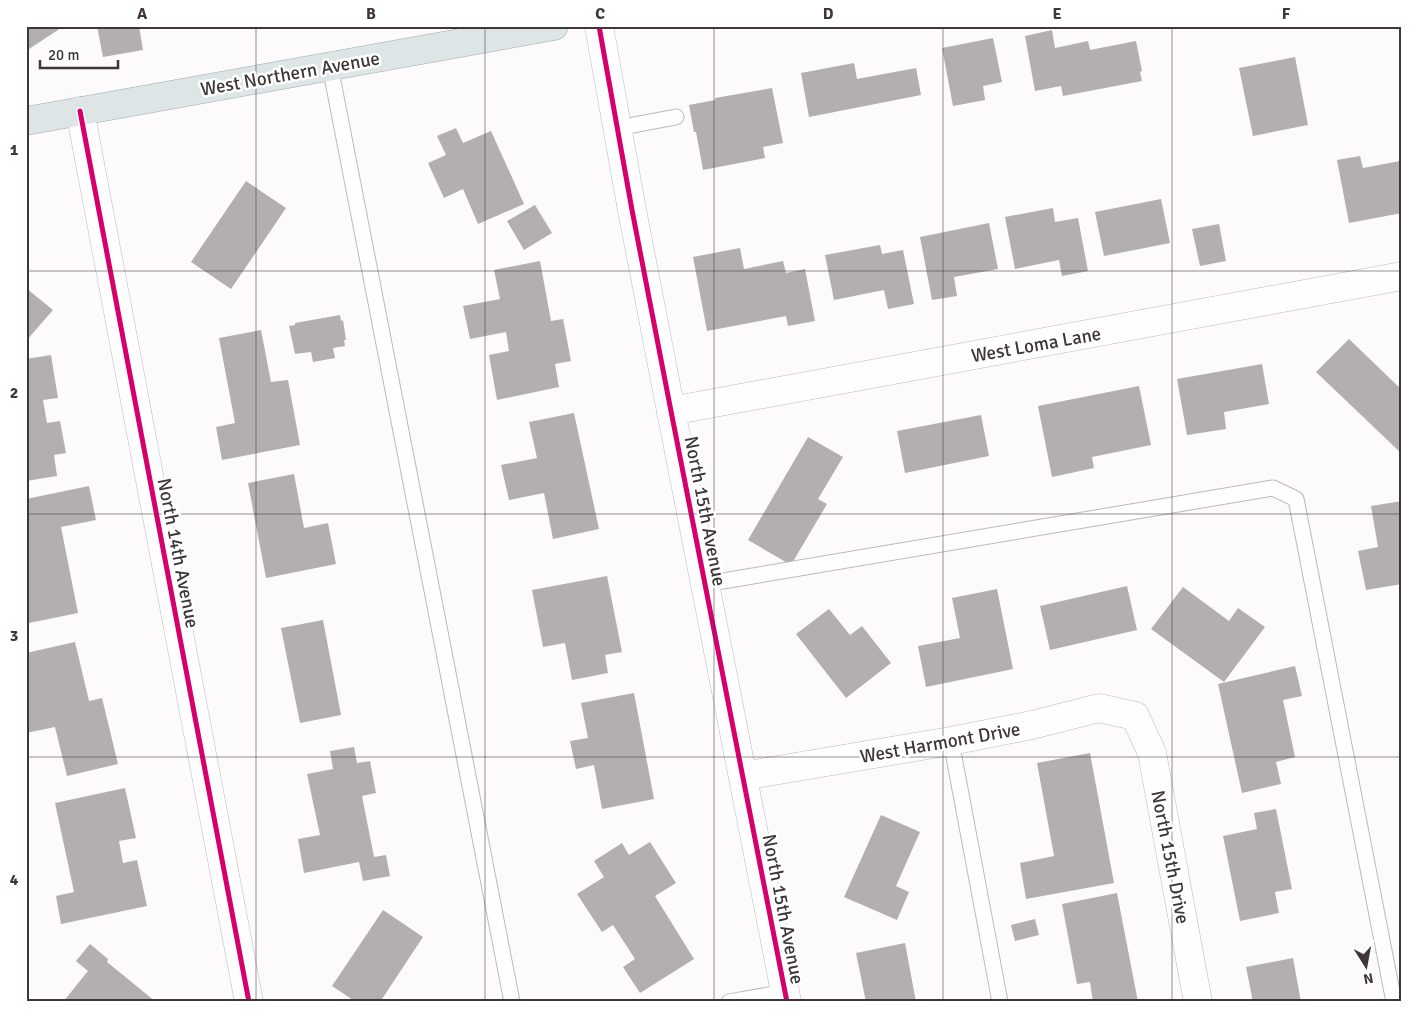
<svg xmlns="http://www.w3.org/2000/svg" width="1428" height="1028" viewBox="0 0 1428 1028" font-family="Signika,sans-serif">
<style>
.building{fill:#b3afb0}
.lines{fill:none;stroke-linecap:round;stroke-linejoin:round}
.service-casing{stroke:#bdb9b9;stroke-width:17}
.minor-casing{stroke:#bdb9b9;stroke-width:29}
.tertiary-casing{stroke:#bdb9b9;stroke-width:29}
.primary-casing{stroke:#9daaab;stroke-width:29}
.service{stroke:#fffefe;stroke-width:15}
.minor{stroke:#fffefe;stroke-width:28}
.tertiary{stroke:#fffefe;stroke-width:28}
.primary{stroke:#dde5e6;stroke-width:28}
.cycleway-casing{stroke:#fff;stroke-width:8}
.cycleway{stroke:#d6006c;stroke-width:5}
.grid{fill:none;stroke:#3e3637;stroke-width:1;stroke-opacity:0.55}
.labels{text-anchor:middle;stroke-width:5;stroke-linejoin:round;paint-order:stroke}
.street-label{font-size:19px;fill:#3e3637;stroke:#fff}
.neatline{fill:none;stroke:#3e3637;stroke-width:2}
.grid-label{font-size:16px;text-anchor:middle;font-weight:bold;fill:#3e3637}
</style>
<rect width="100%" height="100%" fill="#fcfafa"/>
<path class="building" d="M26,26H64L29,49L26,45Z
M97,26H139L143,50L103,57Z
M1052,30L1055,48L1088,41L1090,50L1136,41L1142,71L1140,72L1142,81L1063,96L1061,86L1035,91L1025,36Z
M993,38L1002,82L983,86L985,100L953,106L942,48Z
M1295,57L1308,125L1253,136L1239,68Z
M854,63L857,79L916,68L921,95L809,117L801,73Z
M772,88L783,143L763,147L765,158L703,170L696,132H694L689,105L715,100V98Z
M456,128L463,143L491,131L524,204L478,224L463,189L444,198L428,163L446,155L437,136Z
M1360,156L1363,168L1400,161L1402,173V213L1349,223L1337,160Z
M246,181L286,208L231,289L191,262Z
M1161,199L1170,243L1104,256L1095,212Z
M535,205L552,233L524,250L507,221Z
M1053,208L1055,222L1078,218L1088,271L1062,276L1059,260L1015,269L1005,217Z
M989,223L998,269L954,277L957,296L932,300L920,237Z
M1219,224L1226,261L1200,266L1192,229Z
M880,245L882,254L903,250L914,304L888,309L884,290L834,300L825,255Z
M740,248L744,269L783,261L786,273L805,269L815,321L788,326L786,316L707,331L693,257Z
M540,261L551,321L563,319L571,361L555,364L559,387L497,400L489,355L509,351L506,332L470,339L463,306L500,299L494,270Z
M26,288L53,310L26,341Z
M340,315L341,321L343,320L346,340H344L345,346L333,348L335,358L313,362L311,352L295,354L289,326L295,325V323Z
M261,330L271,382L288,380L300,445L222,460L216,427L235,423L219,338Z
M1349,339L1402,390V454L1316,372Z
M51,355L58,398L43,400L47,423L60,421L66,453L54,455L57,476L26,481V359Z
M1262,364L1269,404L1224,412L1226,429L1187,435L1177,379Z
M1139,386L1151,445L1092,457L1094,468L1052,477L1038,406Z
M574,413L599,529L553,539L544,493L509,500L501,465L537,458L529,422Z
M981,415L989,456L905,473L897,431Z
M808,437L843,457L818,499L827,504L791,565L748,540Z
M294,474L304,528L328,523L336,564L266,578L248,483Z
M89,486L96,520L61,527L78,613L29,623L26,608V499Z
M1402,501V584L1366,590L1358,551L1378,547L1371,506Z
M607,576L622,652L605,655L608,673L572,680L565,643L543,647L532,590Z
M1127,586L1137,630L1050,650L1040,606Z
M1183,587L1229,621L1238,608L1265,627L1224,682L1151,629Z
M997,589L1013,669L926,687L918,646L960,638L952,598Z
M829,609L850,635L862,626L891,663L846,698L796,634Z
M323,620L341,715L300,723L281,628Z
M75,642L89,701L102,698L118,764L67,776L55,727L26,733V653Z
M1295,666L1302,696L1283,700L1295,757L1276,762L1281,784L1242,793L1218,684Z
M634,693L654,799L602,809L594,765L576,769L570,741L588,738L581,703Z
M354,747L357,763L370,761L376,793L362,796L374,857L386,855L390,876L363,881L359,862L304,873L298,839L320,835L307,774L333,769L330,751Z
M1090,753L1114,883L1026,899L1020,863L1054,856L1037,763Z
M125,788L136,838L119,841L123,863L137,860L147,906L61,924L56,896L74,892L55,803Z
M1276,809L1292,889L1275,892L1279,913L1240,921L1223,836L1257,829L1254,813Z
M881,815L920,832L896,886L909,892L897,920L844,897Z
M650,842L676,883L655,896L694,959L640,993L623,967L635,959L613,925L602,932L577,894L604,877L594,861L622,843L629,855Z
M1117,893L1138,1002H1093L1090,982L1077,984L1062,904Z
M383,910L423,937L380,1002H356L332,986Z
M1035,919L1039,935L1015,941L1011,925Z
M905,943L916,1002H866L856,953Z
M90,944L108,959L107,962L156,1002H63L88,971L76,961Z
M1293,958L1301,1002H1253L1246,967Z"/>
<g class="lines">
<g class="service-casing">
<path id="service" d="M330,66L512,1002
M617,128L676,117
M705,584L1273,488L1296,499L1394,1002
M951,741L1000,1002
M729,1002L785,992"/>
</g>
<g class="minor-casing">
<path id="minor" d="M80,111L249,1002
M671,411L1402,276
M743,776L951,741L1032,725L1099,708L1135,716L1152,753L1198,1002"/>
</g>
<g class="tertiary-casing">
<path id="tertiary" d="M599,26L632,210L671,411L787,1002"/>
</g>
<g class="primary-casing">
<path id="primary" d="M26,121L554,26"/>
</g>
<use href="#service" class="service"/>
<use href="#minor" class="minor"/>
<use href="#tertiary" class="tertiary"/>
<use href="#primary" class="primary"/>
<g class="cycleway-casing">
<path id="cycleway" d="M599,26L632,210L671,411L787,1002
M80,111L249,1002"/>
</g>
<use href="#cycleway" class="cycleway"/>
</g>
<path class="grid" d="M256,26V1002M485,26V1002M714,26V1002M943,26V1002M1172,26V1002M26,271H1402M26,514H1402M26,757H1402"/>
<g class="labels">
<g class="street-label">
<text transform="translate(290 73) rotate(-10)" y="7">West Northern Avenue</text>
<text transform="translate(1036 344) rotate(-10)" y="7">West Loma Lane</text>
<text transform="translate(706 511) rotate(79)" y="7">North 15th Avenue</text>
<text transform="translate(179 553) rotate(79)" y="7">North 14th Avenue</text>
<text transform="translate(940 742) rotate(-10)" y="7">West Harmont Drive</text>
<text transform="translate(1171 857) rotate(79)" y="7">North 15th Drive</text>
<text transform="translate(784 909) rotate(79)" y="7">North 15th Avenue</text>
</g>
</g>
<rect width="1428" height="1028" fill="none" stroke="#ffffff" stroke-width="55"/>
<g transform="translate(1366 966) rotate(169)" stroke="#ffffff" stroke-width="4" paint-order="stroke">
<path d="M0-4L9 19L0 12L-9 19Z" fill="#3e3637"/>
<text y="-8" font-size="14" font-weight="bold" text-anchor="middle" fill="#3e3637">N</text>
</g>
<path d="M40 60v8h78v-8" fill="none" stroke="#3e3637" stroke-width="2.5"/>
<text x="48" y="60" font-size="15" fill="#3e3637" stroke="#ffffff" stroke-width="4" paint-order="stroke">20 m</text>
<rect x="28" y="28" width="1372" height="972" class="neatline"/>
<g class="grid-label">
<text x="142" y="19">A</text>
<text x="371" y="19">B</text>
<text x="600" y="19">C</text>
<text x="828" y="19">D</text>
<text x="1057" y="19">E</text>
<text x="1286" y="19">F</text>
<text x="14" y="155">1</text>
<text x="14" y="398">2</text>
<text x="14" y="641">3</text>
<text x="14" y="885">4</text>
</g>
</svg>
